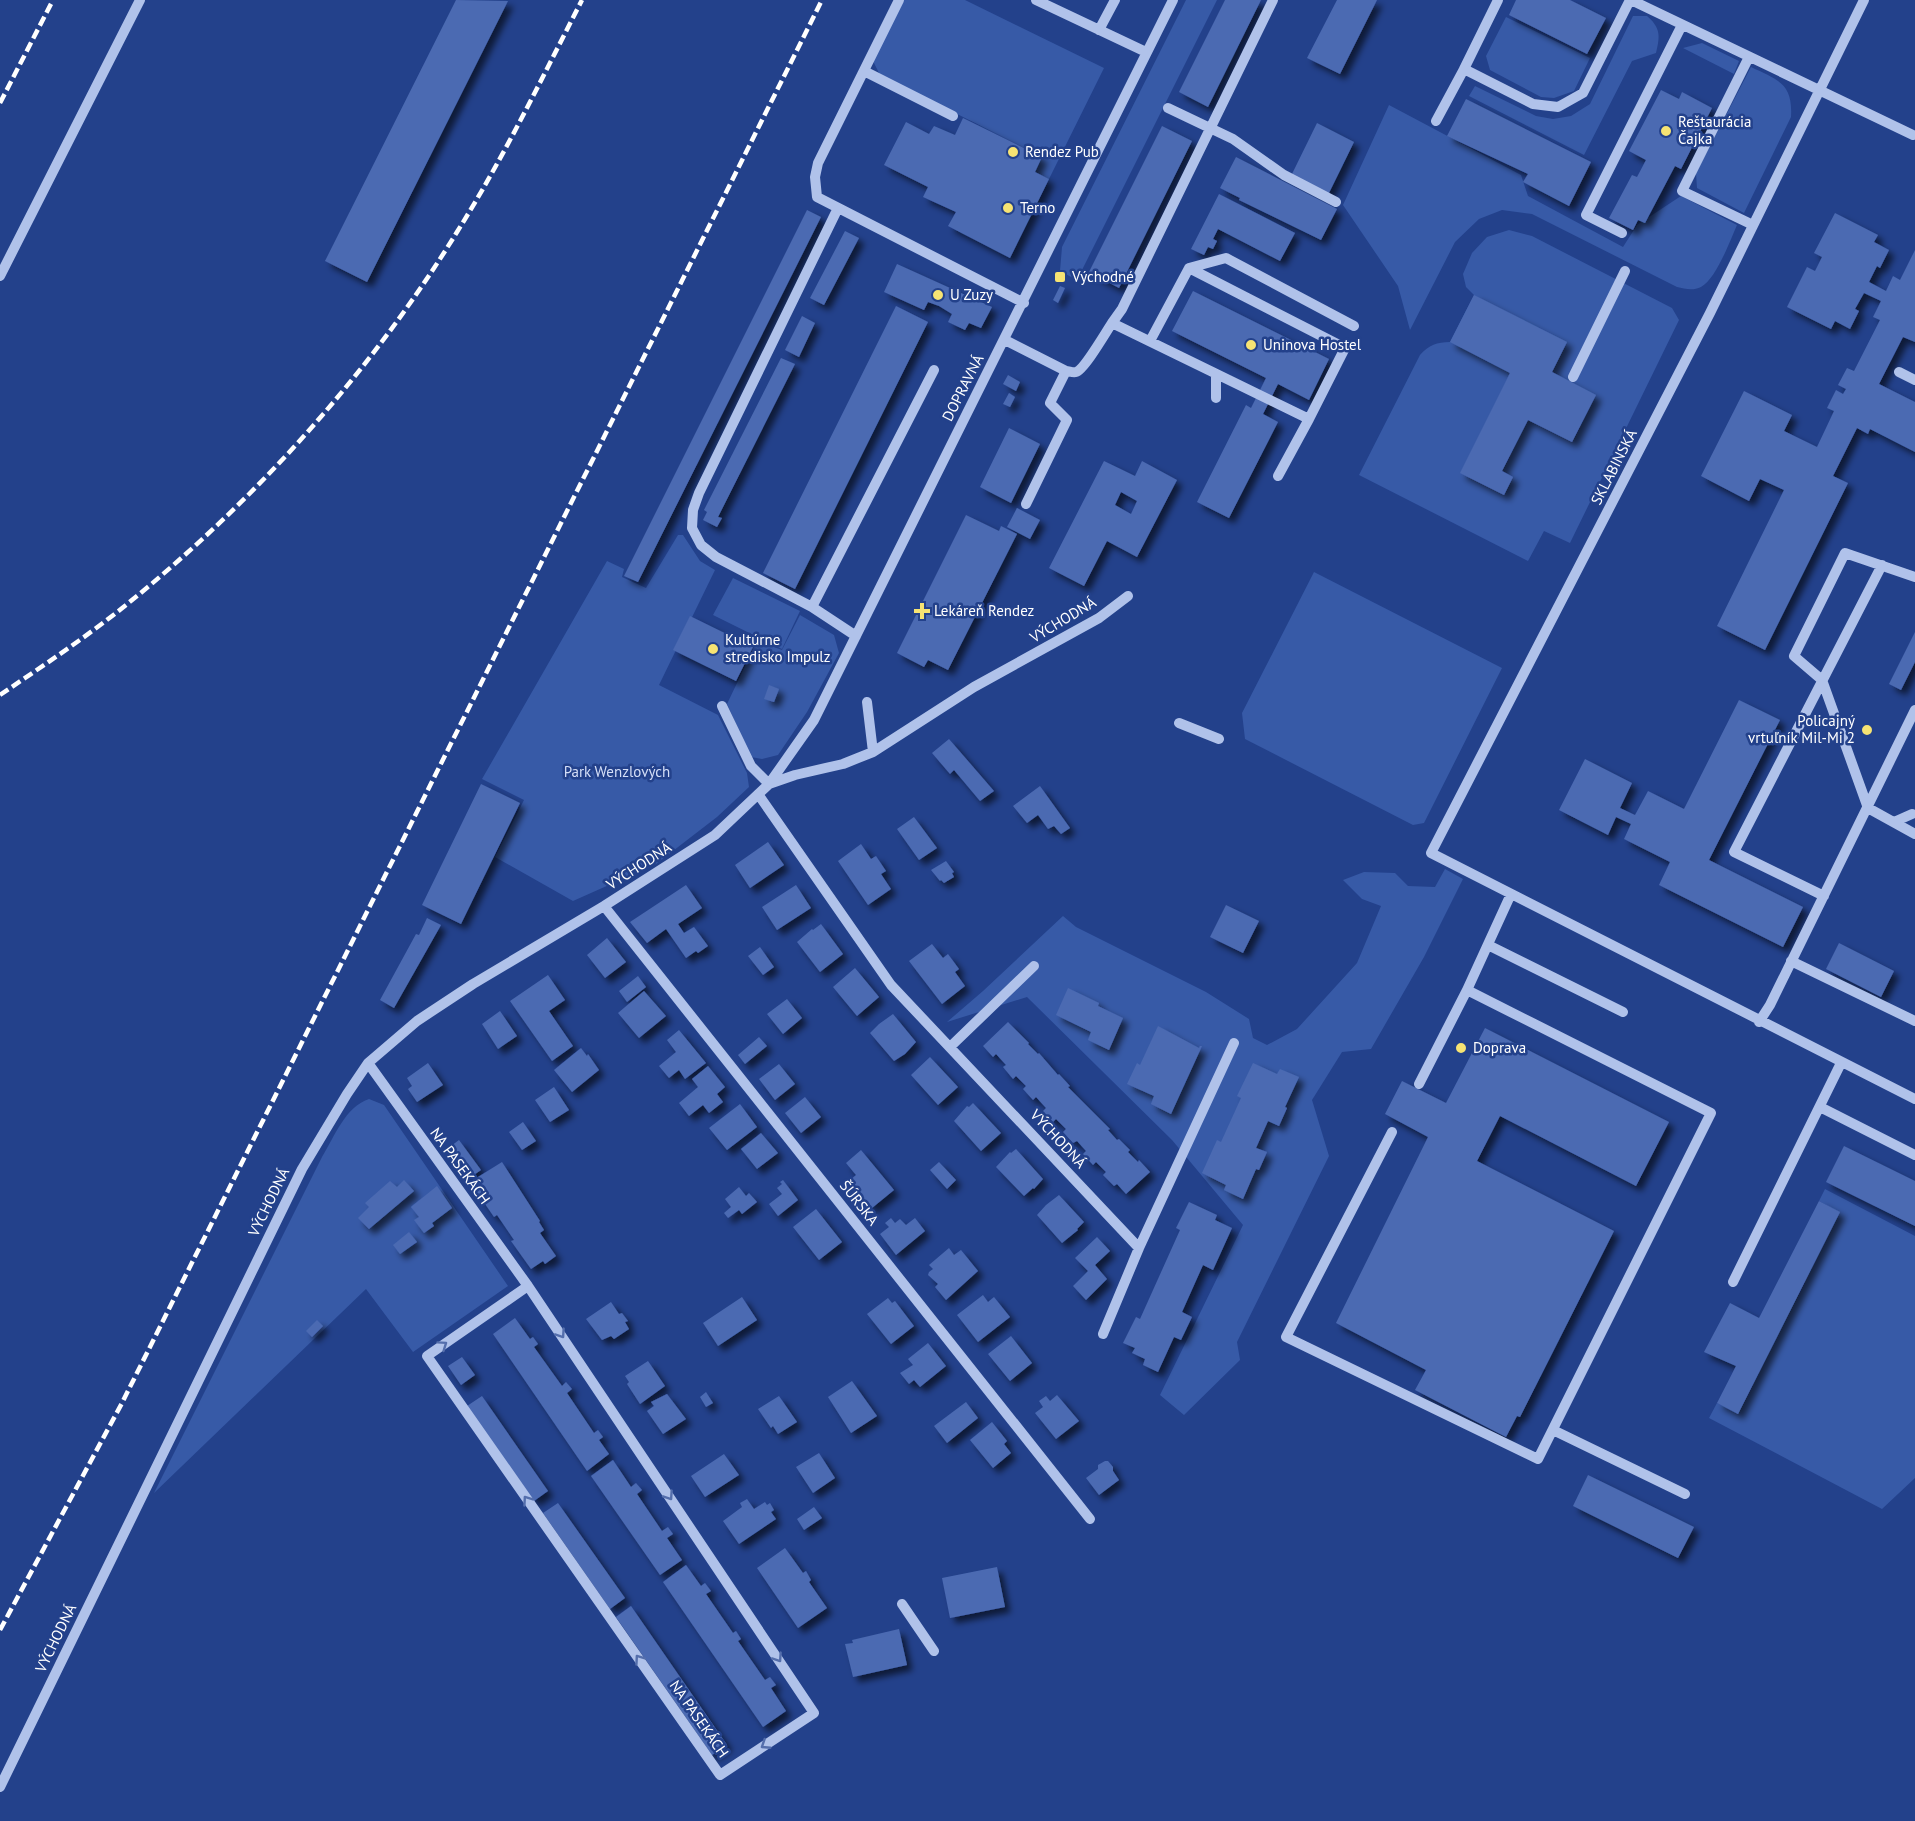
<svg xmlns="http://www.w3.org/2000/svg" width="1915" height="1821" viewBox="0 0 1915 1821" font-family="'PT Sans',sans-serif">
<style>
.green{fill:#375aa7}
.building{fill:#4b6ab2;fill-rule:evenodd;filter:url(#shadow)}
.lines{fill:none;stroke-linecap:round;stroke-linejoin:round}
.minor{stroke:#b0c2ea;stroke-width:10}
.rail{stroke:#fff;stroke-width:4.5;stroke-dasharray:10 4.5;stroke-linecap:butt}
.oneway{stroke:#546eac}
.poi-dot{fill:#f6e373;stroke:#23418b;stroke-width:2}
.labels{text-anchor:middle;stroke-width:5;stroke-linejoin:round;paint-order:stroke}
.poi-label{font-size:15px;fill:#fff;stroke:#23418b;text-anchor:start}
.street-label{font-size:15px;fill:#fff;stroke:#23418b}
.park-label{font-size:15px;fill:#d5dff8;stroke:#23418b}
</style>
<defs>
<filter id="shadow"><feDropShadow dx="5.5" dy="5.5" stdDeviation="3" flood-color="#0009"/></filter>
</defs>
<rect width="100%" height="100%" fill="#23418b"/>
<path class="green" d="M904,0H965L1104,68L1049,179L1035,172L1042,157L880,75L873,61Z
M1186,0H1217L1081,272L1079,271L1075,279L1060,271L1062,247Z
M1633,16H1647C1661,28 1660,36 1656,53L1632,61L1584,155L1469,96L1475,86L1536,116L1553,119L1571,116L1590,104Z
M1506,17L1590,58L1574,91L1554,98L1541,97L1490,70L1486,56Z
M1702,43L1739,61L1734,74L1683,48Z
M1751,67C1778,80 1793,83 1791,117L1744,213L1697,188L1696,173Z
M1389,105L1521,175L1528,196L1623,247L1637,225L1681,196L1737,225C1730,241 1716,279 1701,287C1693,291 1685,289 1677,287L1532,214L1502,210L1479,219L1455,242L1410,330L1398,286L1343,205Z
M1509,230L1532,236L1672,308L1679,320L1570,543L1544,531L1528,561L1359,475L1420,355C1429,345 1437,342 1450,342L1474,295L1466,287L1463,274L1472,253L1487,237Z
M678,535H683L700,561L715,570L659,685L718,715L747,773L749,787L717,817L656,864L573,901L495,857L524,800L482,779L607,561L624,569L622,577L646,588Z
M1314,572L1502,668L1424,823L1413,825L1245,739L1242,713Z
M733,578L800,611L782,649L713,615Z
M800,615L834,635L839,653L807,712L778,755L762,759L751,757L727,704L757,641L782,650Z
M1445,869L1463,879L1424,957L1371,1049L1342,1052L1312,1100L1329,1156L1237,1342L1240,1360L1184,1415L1160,1395L1243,1225L1172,1140L1027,997L947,1022L983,991L1063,916L1076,927L1206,992L1249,1019L1253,1038L1267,1045L1297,1029L1357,963L1381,906L1362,899L1343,880L1364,872L1395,873L1408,886L1435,887Z
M369,1099L384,1105L508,1286L413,1352L366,1289L154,1493L322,1157C335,1136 345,1107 369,1099Z
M1825,1189L1915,1236V1478L1882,1509L1709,1418L1717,1403L1737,1413L1839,1212L1819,1201Z"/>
<path class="building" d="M456,0L508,1L367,282L325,261Z
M1225,0H1261L1208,107L1179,92Z
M1337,0H1377L1340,74L1307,58Z
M1516,0H1570L1606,18L1587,54L1509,15Z
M1661,90L1679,99L1682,92L1712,108L1681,169L1675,166L1645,223L1638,220L1633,230L1609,218L1632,175L1637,177L1646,160L1629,151Z
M1466,99L1591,162L1569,206L1523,182L1528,174L1447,136Z
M963,118L1042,157L1035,172L1049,179L1010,258L948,226L956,212L923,197L928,187L884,165L906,122L929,134L934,126L955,135Z
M1317,123L1354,142L1328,195L1291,176Z
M1162,126L1192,141L1119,288L1089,272Z
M1236,157L1337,209L1321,240L1239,200L1240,198L1220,188Z
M1219,194L1295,233L1280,261L1218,229L1213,239L1217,241L1213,249L1208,247L1204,255L1191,249Z
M807,210L821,217L638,582L624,576Z
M1835,213L1878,235L1874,242L1889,250L1880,268L1877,266L1869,282L1886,291L1893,276L1900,280L1915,250V342L1903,337L1879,384L1915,402V452L1870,429L1868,434L1857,428L1833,476L1848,483L1765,650L1717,626L1784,490L1760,479L1749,501L1701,476L1744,391L1792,415L1784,431L1817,447L1834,411L1827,408L1836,390L1843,394L1846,389L1838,385L1847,368L1854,371L1880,320L1873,317L1881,301L1864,293L1855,309L1859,311L1850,329L1835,321L1831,329L1787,307L1807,267L1815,271L1822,257L1814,253Z
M845,231L859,238L824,305L810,298Z
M897,264L992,307L981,328L969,323L965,330L948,322L952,314L939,306L928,302L924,310L884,292Z
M1060,286L1065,288L1058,303L1053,300Z
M1193,291L1329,359L1309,400L1278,384L1263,414L1278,422L1229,518L1197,502L1246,405L1251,408L1266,378L1172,331Z
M1474,295L1567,342L1552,372L1596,395L1572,442L1528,420L1502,471L1513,477L1504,495L1460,473L1510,373L1450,342Z
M896,306L928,322L795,589L763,573Z
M802,316L815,323L799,357L785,350Z
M781,358L795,364L718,517L722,518L717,527L703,520L707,512L704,510Z
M1008,375L1020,382L1016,391L1003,384Z
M1009,393L1015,397L1010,407L1003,404Z
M1009,428L1040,444L1011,503L980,487Z
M1104,461L1135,476L1142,461L1177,480L1137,557L1107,541L1084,586L1049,568ZM1121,492L1137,501L1131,514L1115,505Z
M1017,508L1040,520L1030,539L1007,527Z
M966,515L999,531L1001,526L1017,534L948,670L928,660L924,667L897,653Z
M690,616L753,647L736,681L673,650Z
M1915,632V662L1901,690L1889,684Z
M769,685L779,689L774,702L764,699Z
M1739,700L1780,720L1709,860L1803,907L1783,947L1659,885L1670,862L1624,839L1631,824L1616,817L1608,835L1559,810L1585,759L1632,783L1620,808L1635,815L1648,791L1684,809Z
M949,739L994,791L980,801L954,770L950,774L932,753Z
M481,784L520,803L461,924L422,905Z
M1040,786L1070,828L1061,834L1054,826L1048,829L1038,815L1027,823L1013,806Z
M914,817L937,848L919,860L897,829Z
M768,842L784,865L750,888L735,865Z
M861,844L871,859L876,856L886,871L881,874L891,889L868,905L838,861Z
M946,861L954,872L952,873L954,877L944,883L941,880L940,881L931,870Z
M686,885L702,908L678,924L684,933L694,927L708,946L698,953L696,951L686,958L666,929L647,943L630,922Z
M796,885L811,908L777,930L762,907Z
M1226,905L1259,921L1243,953L1210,937Z
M427,918L441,925L394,1008L380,1000L416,934L419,935Z
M821,924L843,954L820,972L797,942L812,929L813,930Z
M607,938L626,962L605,978L587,955Z
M1839,943L1894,971L1881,997L1826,969Z
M932,944L943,958L948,954L959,969L955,972L965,986L942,1004L909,961Z
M760,947L774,967L763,975L748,956Z
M855,968L879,997L857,1016L833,987Z
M548,975L565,1000L549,1011L573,1046L552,1061L510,1001Z
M638,976L646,987L627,1002L619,991Z
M1068,988L1099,1003L1098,1006L1123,1018L1109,1050L1088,1040L1091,1032L1056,1015Z
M644,991L666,1016L639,1038L618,1013Z
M787,999L802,1018L783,1034L767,1014Z
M500,1011L517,1036L498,1049L482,1024Z
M893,1014L916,1042L905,1054L894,1061L870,1033L879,1024Z
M1008,1022L1029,1043L1028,1044L1038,1054L1039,1053L1058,1075L1059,1074L1070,1086L1068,1087L1110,1129L1108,1130L1117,1140L1119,1139L1130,1150L1128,1152L1138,1162L1139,1160L1150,1172L1126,1194L1117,1184L1114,1186L1103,1175L1106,1172L1096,1162L1093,1165L1083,1154L1086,1151L1077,1141L1073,1143L1063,1132L1066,1129L1056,1119L1053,1122L1043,1111L1046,1108L1036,1097L1033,1100L1023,1089L1026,1086L1016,1076L1013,1079L1003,1067L1006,1065L996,1054L993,1057L983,1046Z
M1158,1026L1199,1048L1200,1046H1202L1171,1114L1151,1104L1154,1096L1127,1084L1137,1063L1140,1065Z
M1485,1028L1669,1122L1636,1186L1500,1116L1477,1161L1614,1231L1520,1417L1517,1416L1506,1437L1415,1390L1426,1370L1336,1323L1428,1137L1385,1114L1402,1081L1446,1103Z
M679,1030L706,1063L685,1079L679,1070L669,1078L659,1066L676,1052L667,1040Z
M759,1037L767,1046L745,1064L738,1055Z
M581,1048L587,1056L588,1054L599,1070L572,1092L554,1070Z
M930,1057L958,1087L938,1105L911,1075Z
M428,1063L443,1085L417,1102L408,1089L412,1086L407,1078Z
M1253,1063L1277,1074L1280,1069L1299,1077L1285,1107L1287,1108L1279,1126L1268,1121L1256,1148L1267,1152L1259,1170L1256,1169L1243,1199L1224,1190L1226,1185L1202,1173L1217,1140L1221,1142L1241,1098L1237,1096Z
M779,1064L795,1084L775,1100L759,1079Z
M708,1066L725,1087L717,1094L723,1102L709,1113L703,1105L689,1116L679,1103L698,1087L692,1079Z
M554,1087L569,1110L550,1122L535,1100Z
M805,1097L821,1117L801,1133L785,1113Z
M973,1103L1001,1133L981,1151L954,1121L967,1106L969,1107Z
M740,1104L757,1127L727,1150L709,1128Z
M523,1122L536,1141L522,1150L509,1132Z
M761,1133L778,1153L757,1169L741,1149Z
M459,1140L481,1170L468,1179L447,1149Z
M1844,1146L1915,1181V1226L1826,1182Z
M1016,1149L1043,1179L1034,1189L1033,1188L1024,1196L996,1167L1010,1152L1011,1153Z
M861,1150L894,1190L872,1208L849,1181L856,1175L846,1163Z
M502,1162L540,1221L539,1222L544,1230L540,1233L556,1256L545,1264L543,1261L531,1269L511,1241L514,1240L497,1215L494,1217L470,1182Z
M939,1162L956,1180L947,1189L930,1170Z
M404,1180L414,1191L369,1229L358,1218L369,1207L365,1203L390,1181L397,1187Z
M783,1180L798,1200L778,1216L769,1204L782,1194L777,1188L782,1184L780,1182Z
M437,1186L452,1208L432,1223L434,1226L424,1233L414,1220L419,1217L411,1207Z
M739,1187L746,1196L749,1193L757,1202L742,1214L739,1210L728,1218L724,1213L731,1207L725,1199Z
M1059,1195L1084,1222L1077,1229L1078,1230L1062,1243L1037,1215L1046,1205Z
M1819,1201L1840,1212L1738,1414L1717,1403L1736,1366L1704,1352L1730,1303L1759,1318Z
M1189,1202L1217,1215L1215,1220L1232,1228L1213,1270L1203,1265L1182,1312L1192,1317L1181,1340L1174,1337L1158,1372L1143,1365L1145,1359L1132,1353L1135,1348L1123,1343L1136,1317L1140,1319L1180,1230L1176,1228Z
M816,1209L842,1242L819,1260L793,1227Z
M891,1218L895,1223L900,1219L906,1225L915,1218L925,1231L896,1255L880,1234L889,1227L885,1223Z
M409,1232L417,1242L400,1254L393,1245Z
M1097,1237L1110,1251L1095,1265L1107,1279L1086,1300L1073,1286L1088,1271L1075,1258Z
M949,1248L954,1255L961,1250L978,1271L946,1300L935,1287L938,1284L928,1275L929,1272L933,1269L929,1265Z
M983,1295L988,1302L994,1297L1010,1317L978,1342L957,1315Z
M742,1297L757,1320L718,1346L703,1323Z
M888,1298L892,1303L895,1301L914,1326L891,1344L867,1314Z
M611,1302L619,1314L622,1313L628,1321L625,1322L629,1329L614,1339L611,1336L602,1340L586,1319Z
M515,1318L530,1339L533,1337L538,1344L534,1347L562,1386L566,1382L572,1389L567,1393L594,1433L598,1430L603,1437L599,1440L609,1454L587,1471L493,1334Z
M317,1320L323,1326L312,1337L306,1331Z
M1011,1336L1032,1363L1010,1381L988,1354Z
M928,1343L946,1366L920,1387L914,1380L909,1384L900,1373L913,1365L908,1359Z
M462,1357L475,1375L461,1385L448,1366Z
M648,1361L665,1386L640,1404L627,1384L629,1382L625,1376Z
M852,1381L877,1416L851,1433L828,1397Z
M706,1392L713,1403L706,1407L700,1397Z
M667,1394L686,1419L663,1434L647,1411L654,1406L651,1402Z
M1057,1395L1079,1421L1056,1439L1035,1413L1043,1407L1039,1401L1046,1396L1050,1401Z
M482,1396L548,1491L534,1501L467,1406Z
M779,1396L797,1422L778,1434L773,1426L771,1428L758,1409Z
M966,1402L978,1418L947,1443L934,1426Z
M992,1422L1007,1441L1004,1444L1011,1453L993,1468L970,1440Z
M819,1453L835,1478L813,1493L796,1467Z
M724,1454L739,1475L705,1497L691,1476Z
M613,1460L631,1487L636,1483L642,1490L637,1494L662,1531L668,1527L673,1534L667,1538L682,1560L660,1575L591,1476Z
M1105,1461H1108L1113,1467V1471L1119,1480L1099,1495L1086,1478L1098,1469V1465Z
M1588,1475L1694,1527L1678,1558L1573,1506Z
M747,1499L754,1509L765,1502L767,1505L770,1503L774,1510L771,1512L776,1519L739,1544L723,1521L742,1507L740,1503Z
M558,1503L625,1598L610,1609L543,1513Z
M814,1507L822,1518L804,1530L797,1519Z
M785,1548L803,1573L806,1571L811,1580L809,1582L827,1608L798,1628L757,1568Z
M686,1565L701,1586L705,1583L711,1591L706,1594L733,1633L736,1631L741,1639L738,1641L765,1680L770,1677L776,1685L771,1688L786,1711L763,1727L663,1582Z
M997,1567L1005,1607L950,1618L942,1578Z
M631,1606L727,1745L712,1755L616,1617Z
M899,1629L907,1665L853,1677L845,1644L853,1643L852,1640Z"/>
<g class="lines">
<path class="minor" d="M899,0L818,163L815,177L817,197L1024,303
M1036,0L1146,52
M1498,0L1464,69L1533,104L1558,107L1583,93L1630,0
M1631,0L1913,135
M1864,0L1710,313L1431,853L1915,1099
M1099,30L1115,0
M1749,57L1682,191L1753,225
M864,71L953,116
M1168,108L1233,139L1284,175L1336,202
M1436,121L1464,69
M838,208L699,493L693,510L692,528L701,545L716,557L812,607L856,636
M1622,233L1586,215L1682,25
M1189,268L1226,258L1354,326
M0,276L140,0
M1112,323L1122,309L1273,0
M1005,340L1066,371C1069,371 1073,373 1076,372C1084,370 1106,332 1112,323L1309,419L1345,348L1189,268L1150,341
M1899,372L1915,380
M1573,377L1625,271
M1216,398V374
M1278,476L1309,419
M1026,504L1067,420L1050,403L1066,371
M1915,577L1845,553L1794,656L1822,680L1868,808L1915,834
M812,607L934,370
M867,702L873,752
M722,706L751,766L769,784
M1179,723L1219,739
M769,784L814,720L1173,0
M758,794L891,985L1139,1248
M1894,822L1912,814
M1824,896L1734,852L1882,565
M604,906L1090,1519
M1488,945L1623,1012
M1791,961L1915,1021
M1759,1022L1770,1005L1915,710
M950,1047L1034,966
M368,1063L528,1286L814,1713L720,1775L427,1356L528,1286
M1419,1084L1467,990L1511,894
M1820,1107L1915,1155
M1392,1132L1286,1337L1538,1459L1711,1113L1467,990
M1733,1282L1841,1063
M1103,1334L1139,1248L1234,1043
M1553,1430L1685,1494
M902,1604L934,1651
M0,1787L302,1169L347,1094L368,1063L417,1021L473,984L604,906L715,835L769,784L795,775L843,764L873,752L974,687L1099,618L1128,596"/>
<path class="rail" d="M0,103L53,0
M0,695C41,667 82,640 121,609C252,504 369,375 457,232C504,157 542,78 582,0
M0,1630L122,1403L822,0"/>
</g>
<defs><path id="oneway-chevron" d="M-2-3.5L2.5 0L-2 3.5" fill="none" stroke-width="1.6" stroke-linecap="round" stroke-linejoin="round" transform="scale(1.5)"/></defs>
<g class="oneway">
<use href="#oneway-chevron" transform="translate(561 1334) rotate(56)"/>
<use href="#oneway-chevron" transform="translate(443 1345) rotate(-35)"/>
<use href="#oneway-chevron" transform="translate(669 1496) rotate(56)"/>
<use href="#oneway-chevron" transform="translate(527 1500) rotate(-125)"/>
<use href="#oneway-chevron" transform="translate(778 1658) rotate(56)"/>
<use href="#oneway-chevron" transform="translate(639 1659) rotate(-125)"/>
<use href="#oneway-chevron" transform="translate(765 1745) rotate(147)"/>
</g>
<g class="poi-dot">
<circle cx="1666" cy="131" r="6"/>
<circle cx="1013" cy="152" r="6"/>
<circle cx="1008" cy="208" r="6"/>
<rect x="1054" y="271" width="12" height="12" rx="3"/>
<circle cx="938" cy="295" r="6"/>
<circle cx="1251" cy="345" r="6"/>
<path d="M919 602h6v6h6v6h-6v6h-6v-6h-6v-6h6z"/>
<circle cx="713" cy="649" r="6"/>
<circle cx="1867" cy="730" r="6"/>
<circle cx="1461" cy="1048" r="6"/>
</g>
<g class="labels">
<g class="poi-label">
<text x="1678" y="127">Reštaurácia<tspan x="1678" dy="17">Čajka</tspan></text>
<text x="1025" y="157">Rendez Pub</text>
<text x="1020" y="213">Terno</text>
<text x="1072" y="282">Východné</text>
<text x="950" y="300">U Zuzy</text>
<text x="1263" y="350">Uninova Hostel</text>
<text x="934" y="616">Lekáreň Rendez</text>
<text x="725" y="645">Kultúrne<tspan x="725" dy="17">stredisko Impulz</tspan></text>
<text x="1855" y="726" text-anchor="end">Policajný<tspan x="1855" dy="17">vrtuľník Mil-Mi 2</tspan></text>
<text x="1473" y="1053">Doprava</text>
</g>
<g class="street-label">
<text transform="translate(963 388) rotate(-63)" y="5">DOPRAVNÁ</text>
<text transform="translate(1614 467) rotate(-63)" y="5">SKLABINSKÁ</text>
<text transform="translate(1063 620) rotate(-31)" y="5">VÝCHODNÁ</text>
<text transform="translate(639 866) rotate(-33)" y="5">VÝCHODNÁ</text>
<text transform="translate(1058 1139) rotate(47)" y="5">VÝCHODNÁ</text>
<text transform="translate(460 1166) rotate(54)" y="5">NA PASEKÁCH</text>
<text transform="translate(269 1202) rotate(-64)" y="5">VÝCHODNÁ</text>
<text transform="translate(859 1203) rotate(52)" y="5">ŠÚRSKA</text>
<text transform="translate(56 1638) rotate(-64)" y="5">VÝCHODNÁ</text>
<text transform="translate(699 1719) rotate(55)" y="5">NA PASEKÁCH</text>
</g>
<g class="park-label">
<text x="617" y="777">Park Wenzlových</text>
</g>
</g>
</svg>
